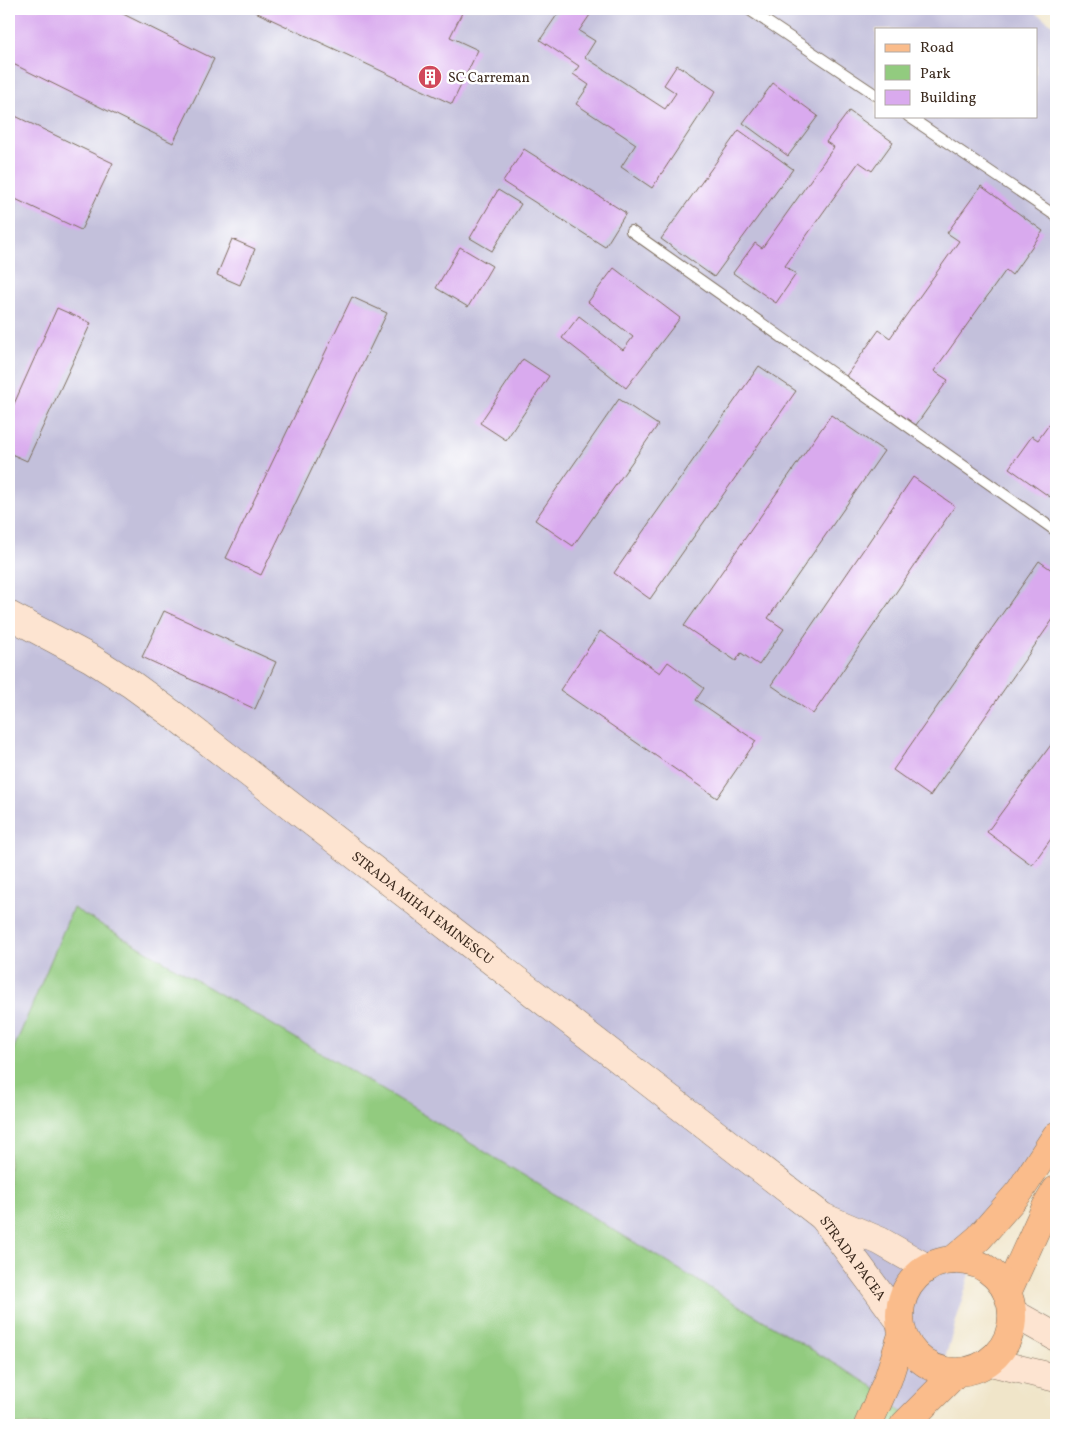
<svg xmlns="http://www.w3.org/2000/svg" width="1065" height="1434" viewBox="0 0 1065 1434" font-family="Vollkorn,serif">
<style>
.industrial{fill:#c3c0db;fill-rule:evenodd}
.green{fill:#92cb7f;stroke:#667a4e}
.building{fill:#d9aaee}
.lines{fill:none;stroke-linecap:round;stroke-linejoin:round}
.lane-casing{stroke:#7a6b5a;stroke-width:12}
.secondary-casing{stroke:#7a6b5a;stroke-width:29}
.primary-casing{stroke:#7a6b5a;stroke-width:29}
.highway-casing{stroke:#7a6b5a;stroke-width:29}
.lane{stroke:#fff;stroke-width:10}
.secondary{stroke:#fde4d1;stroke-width:28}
.primary{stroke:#fabc8b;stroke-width:28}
.highway{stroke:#fabc8b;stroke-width:28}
.labels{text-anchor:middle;stroke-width:5;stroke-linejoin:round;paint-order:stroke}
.poi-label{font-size:14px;fill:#3b2a1e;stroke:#fff;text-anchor:start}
.street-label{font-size:14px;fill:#3b2a1e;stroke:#fff}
</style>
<rect width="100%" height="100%" fill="#fff"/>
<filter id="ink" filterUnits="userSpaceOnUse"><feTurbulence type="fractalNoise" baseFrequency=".02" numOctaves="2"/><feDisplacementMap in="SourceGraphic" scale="10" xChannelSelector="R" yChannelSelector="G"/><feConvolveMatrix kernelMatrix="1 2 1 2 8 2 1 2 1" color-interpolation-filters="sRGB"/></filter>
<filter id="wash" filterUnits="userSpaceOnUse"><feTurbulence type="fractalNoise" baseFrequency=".0096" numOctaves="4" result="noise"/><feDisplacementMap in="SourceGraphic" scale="20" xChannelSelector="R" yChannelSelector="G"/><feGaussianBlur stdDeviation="1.12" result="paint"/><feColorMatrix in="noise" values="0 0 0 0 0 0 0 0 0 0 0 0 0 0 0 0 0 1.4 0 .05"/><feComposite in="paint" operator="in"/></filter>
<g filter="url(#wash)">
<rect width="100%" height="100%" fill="#f0e5c9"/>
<path class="industrial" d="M9,9H1030L1056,27V1120L987,1217L925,1425H916L875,1388L338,1063L73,908L9,1060ZM876,29H1036V116H876Z"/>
<path class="green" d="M73,908L338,1063L875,1388L916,1425H9V1060Z"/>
<g id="blocks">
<path class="building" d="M9,9H113L214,59L173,143L9,62Z
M249,9H464L450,37L478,50L452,104Z
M561,9H594L579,31L595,41L585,57L665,109L676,93L664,85L677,65L716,91L652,188L621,167L636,144L576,104L589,85L573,74L579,66L540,40Z
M773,83L818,116L788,156L743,123Z
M849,111L893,142L872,171L859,162L785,266L796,274L776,303L733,273L755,243L762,248L834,147L826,142Z
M9,113L113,163L81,230L9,196Z
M739,130L793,169L714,277L661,239Z
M524,149L626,213L605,247L503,182Z
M981,186L1043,231L1012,275L1006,270L934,371L948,380L916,425L846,376L879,330L890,338L959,241L947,233Z
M498,190L521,204L492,251L470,238Z
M232,239L255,249L240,285L217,275Z
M460,247L492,266L468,307L436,288Z
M614,268L680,318L626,388L562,338L579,316L623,350L633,337L588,302Z
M352,297L387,313L261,575L226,558Z
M57,308L91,323L27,461L9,453V415Z
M523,359L549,376L506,440L480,423Z
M759,366L796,391L650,599L614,573Z
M619,399L658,425L573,546L535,520Z
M831,415L884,451L768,618L784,629L759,665L741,653L736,661L684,626Z
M1056,415V488L1050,497L1009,468L1032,436L1038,440Z
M913,477L955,506L813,714L771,685Z
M1039,561L1056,573V615L930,796L893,770Z
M164,611L276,662L255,709L142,657Z
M600,631L660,673L668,662L704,688L696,700L756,741L717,798L560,690Z
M1056,738V832L1032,865L987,832Z"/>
</g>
</g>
<g filter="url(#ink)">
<use href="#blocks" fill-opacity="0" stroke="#7a6b5a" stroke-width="1"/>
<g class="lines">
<g class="lane-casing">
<path id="lane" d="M748,9L876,95
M908,116L1056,216
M631,231L1056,531"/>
</g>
<g class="secondary-casing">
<g id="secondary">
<path id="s1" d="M9,615L92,659L131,684L175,716L823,1217L880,1241L927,1268"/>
<path id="s2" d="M823,1217L899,1320"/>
<path d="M1013,1313L1056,1337"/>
<path d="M990,1362L1056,1378"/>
</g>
</g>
<g class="primary-casing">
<path id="primary" d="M953,1260L979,1238L1020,1191L1056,1136
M1007,1293L1046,1207L1056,1190"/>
</g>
<g class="highway-casing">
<path id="highway" d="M900 1316a56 56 0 1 1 112 0a56 56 0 1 1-112 0Z
M868,1425L888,1379L902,1335
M904,1425L956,1373"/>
</g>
<use href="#lane" class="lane"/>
<use href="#secondary" class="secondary"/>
<use href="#primary" class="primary"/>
<use href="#highway" class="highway"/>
</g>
</g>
<defs>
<g id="building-disc" transform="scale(1.25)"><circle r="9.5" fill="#d1495b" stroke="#fff"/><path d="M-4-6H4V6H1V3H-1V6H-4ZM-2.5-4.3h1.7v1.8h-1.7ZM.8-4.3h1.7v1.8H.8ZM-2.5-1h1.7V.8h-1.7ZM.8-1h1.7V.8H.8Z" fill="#fff"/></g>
</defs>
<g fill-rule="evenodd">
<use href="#building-disc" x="430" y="77"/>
</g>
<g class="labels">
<g class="poi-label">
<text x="448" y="82">SC Carreman</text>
</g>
<g class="street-label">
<text dy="5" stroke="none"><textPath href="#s1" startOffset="508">STRADA MIHAI EMINESCU</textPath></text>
<text dy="5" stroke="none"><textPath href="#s2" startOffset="51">STRADA PACEA</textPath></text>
</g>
</g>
<rect width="1065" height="1434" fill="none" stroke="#fff" stroke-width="30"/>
<rect x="875" y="28" width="162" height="90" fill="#ffffff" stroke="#b1aaa5"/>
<rect x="885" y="44" width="25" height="8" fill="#fabc8b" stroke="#b1aaa5"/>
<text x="920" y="52" font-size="15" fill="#3b2a1e">Road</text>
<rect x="885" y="65" width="25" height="15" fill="#92cb7f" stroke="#b1aaa5"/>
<text x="920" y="78" font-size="15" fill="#3b2a1e">Park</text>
<rect x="885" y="90" width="25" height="15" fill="#d9aaee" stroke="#b1aaa5"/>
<text x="920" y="102" font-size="15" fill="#3b2a1e">Building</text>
</svg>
